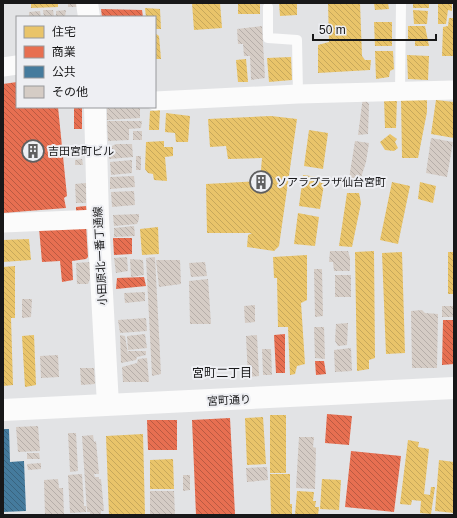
<svg xmlns="http://www.w3.org/2000/svg" width="457" height="518" viewBox="0 0 457 518" font-family="Helvetica,'Noto Sans JP',sans-serif">
<style>
.homes{fill:url(#homes-back-hatch)}
.shops{fill:url(#shops-back-hatch)}
.public{fill:url(#public-back-hatch)}
.building{fill:url(#building-back-hatch)}
.lines{fill:none;stroke-linecap:round;stroke-linejoin:round}
.service{stroke:#fbfbfb;stroke-width:10}
.minor{stroke:#fbfbfb;stroke-width:19}
.tertiary{stroke:#fbfbfb;stroke-width:22}
.labels{text-anchor:middle;stroke-width:4;stroke-linejoin:round;paint-order:stroke}
.poi-label{font-size:11px;fill:#181819;stroke:#eeeff3;text-anchor:start}
.street-label{font-size:11px;fill:#181819;stroke:#eeeff3}
.neighbourhood-label{font-size:12px;fill:#181819;stroke:#eeeff3}
</style>
<defs>
<pattern id="homes-back-hatch" width="6" height="6" patternUnits="userSpaceOnUse"><rect width="6" height="6" fill="#e9c46a"/><path d="M-1 5l2 2M0 0l6 6M5-1l2 2" fill="none" stroke="#c7a85b"/></pattern>
<pattern id="shops-back-hatch" width="6" height="6" patternUnits="userSpaceOnUse"><rect width="6" height="6" fill="#e76f51"/><path d="M-1 5l2 2M0 0l6 6M5-1l2 2" fill="none" stroke="#ba5a42"/></pattern>
<pattern id="public-back-hatch" width="6" height="6" patternUnits="userSpaceOnUse"><rect width="6" height="6" fill="#457b9d"/><path d="M-1 5l2 2M0 0l6 6M5-1l2 2" fill="none" stroke="#39647f"/></pattern>
<pattern id="building-back-hatch" width="6" height="6" patternUnits="userSpaceOnUse"><rect width="6" height="6" fill="#d5ccc5"/><path d="M-1 5l2 2M0 0l6 6M5-1l2 2" fill="none" stroke="#b6aea9"/></pattern>
</defs>
<rect width="100%" height="100%" fill="#e2e3e5"/>
<path class="homes" d="M31,3H58V7L31,8Z
M192,3H220L222,28L194,30Z
M238,3H260V14H238Z
M279,3H297V15L280,16Z
M328,3H360L362,56L365,60H371L370,70L318,73V45L329,42Z
M374,3H388L389,9L375,10Z
M413,3H429V8H413Z
M438,3H452V11L448,10L446,24H438Z
M145,8L160,9L161,29H155V17H146Z
M413,10L428,11L427,24H414Z
M449,18H454V56H442L443,27L448,26Z
M374,22H392V46H375Z
M408,26H425L429,46H415V39H408Z
M155,33L159,36L161,59H155Z
M375,51H393L394,69L390,71L389,77L376,79Z
M407,55L429,56L428,80L408,79Z
M291,57L292,80L269,82L267,58Z
M246,59L248,82H238L236,60Z
M384,98H397L396,128H385Z
M401,98H427V112L418,158H402Z
M436,100L454,102V138L431,134Z
M160,110L159,130H149L150,111Z
M166,113L190,116L188,142H176L175,133L165,132Z
M271,116L297,119L279,246L274,251L247,247L248,235L252,233H207L206,184L260,181L262,158L228,159L226,146L210,147L208,119Z
M309,130L328,133L323,169L304,166Z
M390,134L397,139L395,142L398,148L394,151L385,150L380,142Z
M164,141V147H173V156L165,157L167,181L154,180L153,174L148,173L145,169L146,142Z
M303,175L325,178L320,209L299,206Z
M392,182L410,186L398,244L380,240Z
M420,182L436,186L433,203L418,199Z
M347,193H359L361,203L352,247L339,246Z
M298,213L319,217L315,246L294,244Z
M158,227L159,254L142,255L140,229Z
M29,239L31,260L3,262V240Z
M374,251L375,358L369,360V369L357,371L355,252Z
M402,252L405,353L386,354L382,253Z
M448,252H454V294H448Z
M307,255V300L301,303L305,364L297,366L295,374L290,375L288,327H278L277,278H274L273,257Z
M15,266V318H11L13,385L3,386V267Z
M34,335L36,385L25,387L22,336Z
M270,415H286V473H270Z
M263,417L266,464L247,465L245,418Z
M143,434L145,515H109L106,436Z
M408,440L419,442L418,447L429,449L424,494L430,495L431,487H435L431,514L420,513L421,501L412,500L411,505L400,504Z
M173,459L174,489H150V460Z
M439,460L454,462V513L435,511Z
M270,474H290V504H292V515H271Z
M322,479L341,480L339,510L320,509Z
M297,491L314,492L313,501H316L315,507H319L318,515H295Z"/>
<path class="shops" d="M101,9L142,10L143,17H102Z
M17,82V107H58L67,196L64,198L66,208L3,213V84Z
M74,107H82V129H74Z
M86,206L87,214H76V207Z
M86,225L88,257L86,259L72,261L73,280L62,282L60,261L42,262L39,228Z
M113,238H132V254L114,255Z
M144,277L146,286L116,289L117,278Z
M443,320H454V364L442,365Z
M285,334V373H276L274,335Z
M315,361H324L326,374L316,375Z
M327,414L352,416L349,445L325,443Z
M230,418L235,514L196,515L192,420Z
M147,420H177V450H148Z
M351,451L401,456L394,512L345,507Z"/>
<path class="public" d="M3,429H9L10,462L24,461L26,511L3,512Z"/>
<path class="building" d="M68,3H77L78,7H68Z
M43,10H53L54,17H44Z
M66,10L65,17H56V11Z
M40,11L41,17H29V12Z
M262,26L265,78L251,80L250,56H244L243,44H238L237,29Z
M363,97L369,104L368,134L358,135Z
M107,107H140V118L107,120Z
M107,121H142L141,128L129,129V140L108,141Z
M133,131H142V140H133Z
M431,138L453,142L447,177L426,173Z
M355,141L369,143L366,162L358,187L348,185Z
M116,144H132L133,157L109,159L108,148Z
M83,147L84,157H73V148Z
M136,156H141V170H136Z
M82,159L83,165H75V160Z
M132,160V173L111,175L110,162Z
M134,176L135,187L110,189V177Z
M86,183V203H76L75,184Z
M134,191L135,205L112,207L111,192Z
M139,214V219L137,224L114,226L113,215Z
M134,226L135,236L114,237V228Z
M330,251H348L350,258V271H334L333,262H329Z
M127,257L128,271L116,273L114,258Z
M155,257L161,374L152,376L146,258Z
M130,259L143,260L144,275L131,277Z
M156,260H180L181,284L159,287Z
M90,262V279L88,284H77L76,263Z
M205,262L207,276L191,277L189,263Z
M314,269H322L323,316L315,317Z
M335,275H351V297H335Z
M208,279L211,324H190L189,281Z
M145,292V301L125,303L124,293Z
M22,299H32L31,317L22,318Z
M255,305V322L245,323L244,306Z
M442,306H454V317H442Z
M422,310L425,313L438,314L437,368H412L411,311Z
M146,318L147,331L120,333L118,320Z
M348,323L347,345L338,346L335,341L336,324Z
M314,327H324L325,359L315,358Z
M145,334L147,348L128,350L127,336Z
M120,335L125,336L128,354V351H146V355L137,357L136,360L121,363Z
M257,335L259,376L248,377L246,336Z
M351,348L352,371L335,372L334,350Z
M262,349H271L272,375H263Z
M58,355L59,377L41,378L40,356Z
M147,358L149,382H123L122,367L137,363L138,359Z
M80,368H94L95,384L81,385Z
M38,426L40,451L18,452L16,427Z
M68,433H76L78,471L70,472Z
M93,435L94,442L96,441L99,474H94L95,477H99V479H101L104,511H101V515H90V512H87L82,436Z
M299,437H314L313,447L316,448L315,489L296,488Z
M27,453H39L40,459H27Z
M41,463V469L28,470L27,464Z
M267,467L268,480L247,482L246,468Z
M82,474L84,506H86V512L70,513L68,475Z
M183,475H190V490L183,491Z
M58,479L59,488H63L64,515H45L44,480Z
M150,491H174L175,515H150Z"/>
<g class="lines">
<path class="service" d="M268,7V38L297,40L298,94
M400,92L401,3"/>
<path class="minor" d="M3,67L17,65
M155,101L298,94L454,90
M3,223L98,219"/>
<path class="tertiary" d="M87,3L89,17
M95,107L98,219L108,405
M3,410L454,388"/>
</g>
<defs>
<g id="building-ring" transform="scale(1.15)"><circle r="9.5" fill="#eeeff3" stroke="#5f5f60" stroke-width="1.5"/><path d="M-4-6H4V6H1V3H-1V6H-4ZM-2.5-4.3h1.7v1.8h-1.7ZM.8-4.3h1.7v1.8H.8ZM-2.5-1h1.7V.8h-1.7ZM.8-1h1.7V.8H.8Z" fill="#5f5f60"/></g>
</defs>
<g fill-rule="evenodd">
<use href="#building-ring" x="33" y="151"/>
<use href="#building-ring" x="261" y="182"/>
</g>
<g class="labels">
<g class="poi-label">
<text x="48" y="155">吉田宮町ビル</text>
<text x="276" y="186">ソアラプラザ仙台宮町</text>
</g>
<g class="street-label">
<text transform="translate(100 256) rotate(-93)" y="4">小田原北一番丁通線</text>
<text transform="translate(229 400) rotate(-3)" y="4">宮町通り</text>
</g>
<g class="neighbourhood-label">
<text x="222" y="377">宮町二丁目</text>
</g>
</g>
<rect width="457" height="518" fill="none" stroke="#181819" stroke-width="8"/>
<rect x="16" y="16" width="140" height="92" fill="#eeeff3" stroke="#98999c"/>
<rect x="24" y="26" width="20" height="12" fill="#e9c46a" stroke="#98999c"/>
<text x="52" y="36" font-size="12" fill="#181819">住宅</text>
<rect x="24" y="46" width="20" height="12" fill="#e76f51" stroke="#98999c"/>
<text x="52" y="56" font-size="12" fill="#181819">商業</text>
<rect x="24" y="66" width="20" height="12" fill="#457b9d" stroke="#98999c"/>
<text x="52" y="76" font-size="12" fill="#181819">公共</text>
<rect x="24" y="86" width="20" height="12" fill="#d5ccc5" stroke="#98999c"/>
<text x="52" y="96" font-size="12" fill="#181819">その他</text>
<path d="M313 34v6h123v-6" fill="none" stroke="#181819" stroke-width="2"/>
<text x="319" y="34" font-size="12" fill="#181819" stroke="#eeeff3" stroke-width="3" paint-order="stroke">50 m</text>
</svg>
